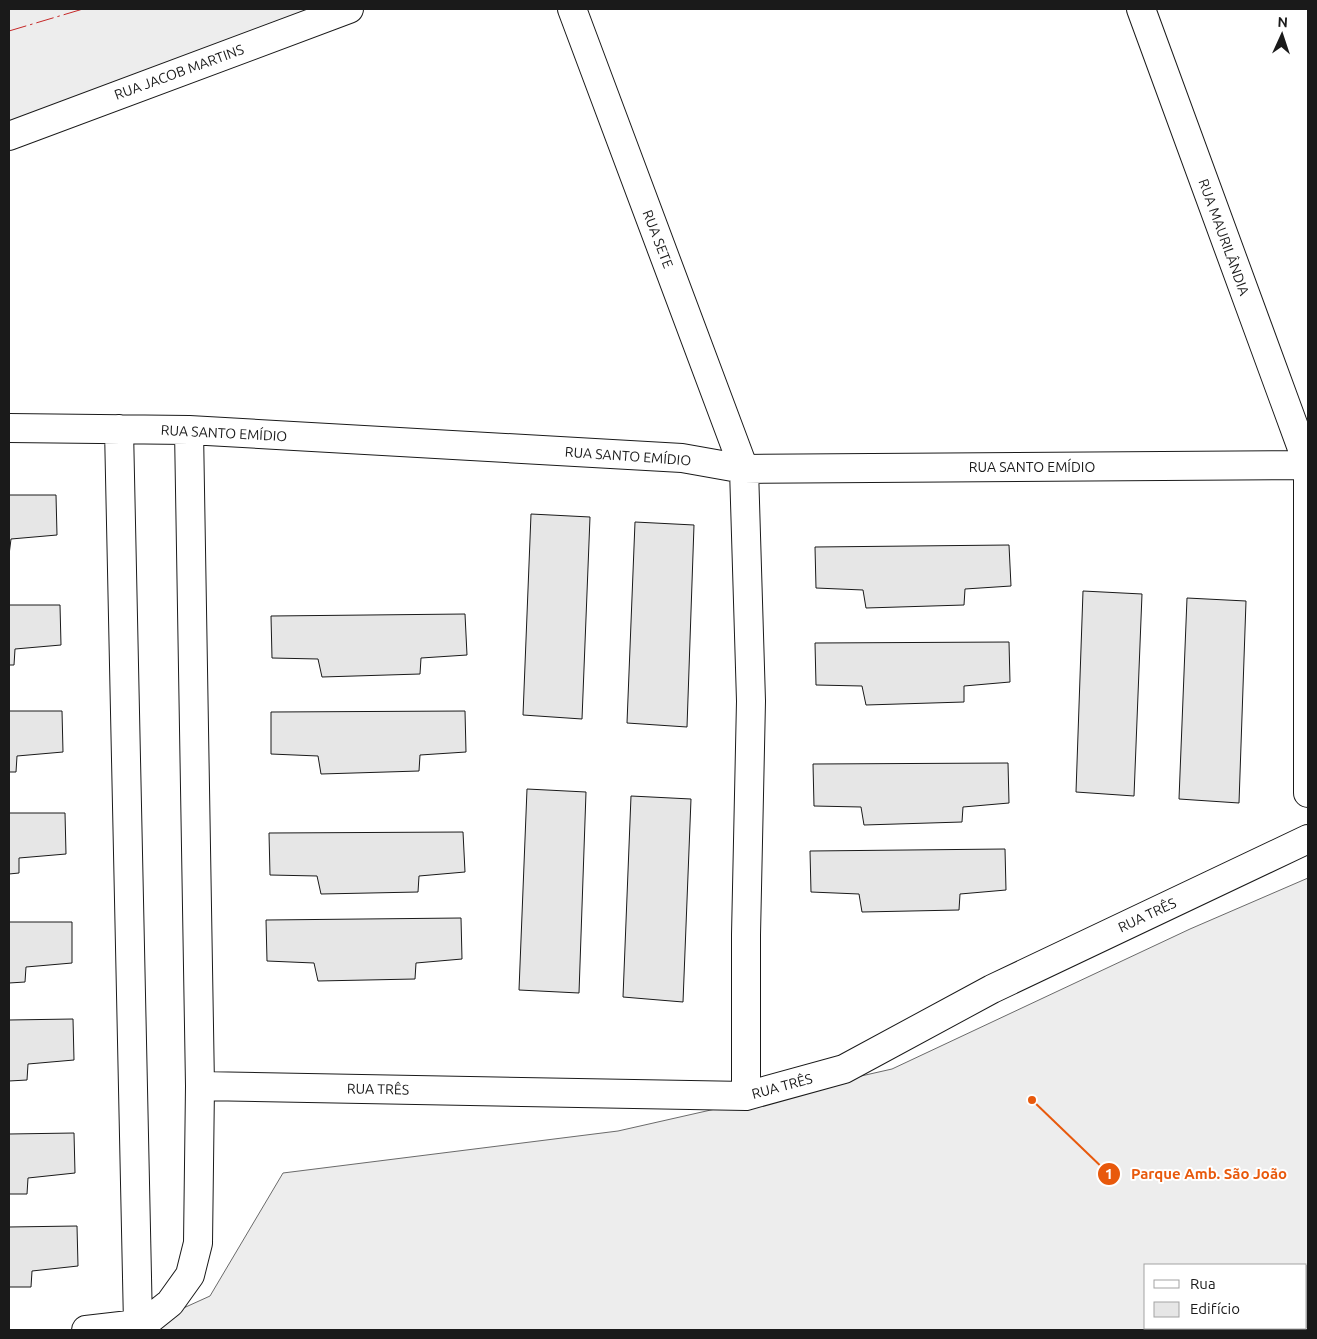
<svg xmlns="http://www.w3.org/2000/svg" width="1317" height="1339" viewBox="0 0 1317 1339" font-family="Ubuntu,sans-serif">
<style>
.built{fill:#ededed;stroke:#6a6a6a;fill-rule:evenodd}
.building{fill:#e6e6e6;stroke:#1a1a1a}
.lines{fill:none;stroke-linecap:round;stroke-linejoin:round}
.minor-casing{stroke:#1a1a1a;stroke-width:30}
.minor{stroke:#fff;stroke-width:28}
.power{stroke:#c62828;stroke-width:1;stroke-dasharray:18 4 2.5 4;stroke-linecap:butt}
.labels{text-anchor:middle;stroke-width:4;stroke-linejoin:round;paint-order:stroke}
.street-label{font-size:14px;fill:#1a1a1a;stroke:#fff}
.leader{fill:none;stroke:#e8590c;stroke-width:2}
.callout-dot{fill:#e8590c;stroke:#fff;stroke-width:2}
.mark-label{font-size:15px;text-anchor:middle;font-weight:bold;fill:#fff}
.callout-label{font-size:15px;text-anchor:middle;font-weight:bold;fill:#e8590c;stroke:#fff;stroke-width:4;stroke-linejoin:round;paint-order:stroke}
</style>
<rect width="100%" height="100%" fill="#fff"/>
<path class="built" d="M9,9H347L9,128Z
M1308,878V1330H135L210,1296L283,1173L618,1131L892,1069L1190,929ZM1146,1265H1306V1328H1146Z"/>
<path class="building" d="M9,495H56L57,535L11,539L9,555Z
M531,514L590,517L582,719L523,715Z
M635,522L694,525L687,727L627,723Z
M1009,545L1011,586L965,589L964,605L866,608L863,590L816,588L815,547Z
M1083,591L1142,594L1134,796L1076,792Z
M1187,598L1246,601L1239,803L1179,799Z
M9,605H60L61,645L15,649L14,665H9Z
M465,614L467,655L421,658L420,674L322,677L318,659L272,658L271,616Z
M1009,642L1010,682L964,686V702L866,705L862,686L816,685L815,643Z
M9,711H62L63,752L17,756L16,772H9Z
M465,711L466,752L420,755L419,771L321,774L318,756L271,754V712Z
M1008,763L1009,803L963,807L962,822L864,825L861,807L814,806L813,764Z
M527,789L586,792L579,993L519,990Z
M631,796L691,799L683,1002L623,997Z
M9,813H65L66,854L19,858V873L9,874Z
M463,832L465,872L419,876L418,892L321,894L317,876L270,875L269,833Z
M1005,849L1006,890L960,894L959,910L862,912L859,894L811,892L810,851Z
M461,918L462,959L416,963L415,979L318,981L314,963L267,961L266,920Z
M9,922H72V963L26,967L25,982L9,983Z
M73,1019L74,1060L28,1064L27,1080L9,1081V1020Z
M74,1133L75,1173L28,1178L27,1194H9V1134Z
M77,1226L78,1266L32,1271L31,1287H9V1227Z"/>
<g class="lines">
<g class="minor-casing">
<path id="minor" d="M572,9L744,469L751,701L746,935V1096
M1141,9L1308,465V793
M9,136L349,9
M9,428L189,430L682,458L744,469L1308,465
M119,429L138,1324
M200,1086L746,1096L844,1069L992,989L1308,839
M86,1330L138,1324L150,1319L170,1303L190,1275L198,1243L200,1086L189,430"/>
</g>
<use href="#minor" class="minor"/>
<path class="power" d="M9,31L83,9"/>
</g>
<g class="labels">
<g class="street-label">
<text transform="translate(179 72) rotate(-20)" y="5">RUA JACOB MARTINS</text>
<text transform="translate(1224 237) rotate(70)" y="5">RUA MAURILÂNDIA</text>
<text transform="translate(658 239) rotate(69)" y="5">RUA SETE</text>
<text transform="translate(224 433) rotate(3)" y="5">RUA SANTO EMÍDIO</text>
<text transform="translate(628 456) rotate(4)" y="5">RUA SANTO EMÍDIO</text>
<text x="1032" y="472">RUA SANTO EMÍDIO</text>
<text transform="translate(1147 915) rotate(-25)" y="5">RUA TRÊS</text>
<text transform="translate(782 1086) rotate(-15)" y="5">RUA TRÊS</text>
<text transform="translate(378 1089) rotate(1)" y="5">RUA TRÊS</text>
</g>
</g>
<path class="leader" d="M1032 1100L1109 1174"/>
<g class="callout-dot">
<circle cx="1032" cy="1100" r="5"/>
<circle cx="1109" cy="1174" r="12"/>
</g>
<g class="mark-label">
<text x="1109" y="1179">1</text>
</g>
<g class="callout-label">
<text x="1209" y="1179">Parque Amb. São João</text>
</g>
<rect width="1317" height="1339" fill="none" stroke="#1a1a1a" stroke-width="20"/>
<rect x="1144" y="1264" width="162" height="65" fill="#ffffff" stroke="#a3a3a3"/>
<rect x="1154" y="1280" width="25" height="8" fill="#ffffff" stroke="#a3a3a3"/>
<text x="1190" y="1289" font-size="15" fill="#1a1a1a">Rua</text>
<rect x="1154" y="1302" width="25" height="15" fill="#e6e6e6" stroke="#a3a3a3"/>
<text x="1190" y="1314" font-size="15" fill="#1a1a1a">Edifício</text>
<g transform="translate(1282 35) rotate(3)" stroke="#ffffff" stroke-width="4" paint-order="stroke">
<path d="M0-4L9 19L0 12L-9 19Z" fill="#1a1a1a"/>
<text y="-8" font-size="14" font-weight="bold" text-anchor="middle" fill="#1a1a1a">N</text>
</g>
</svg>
